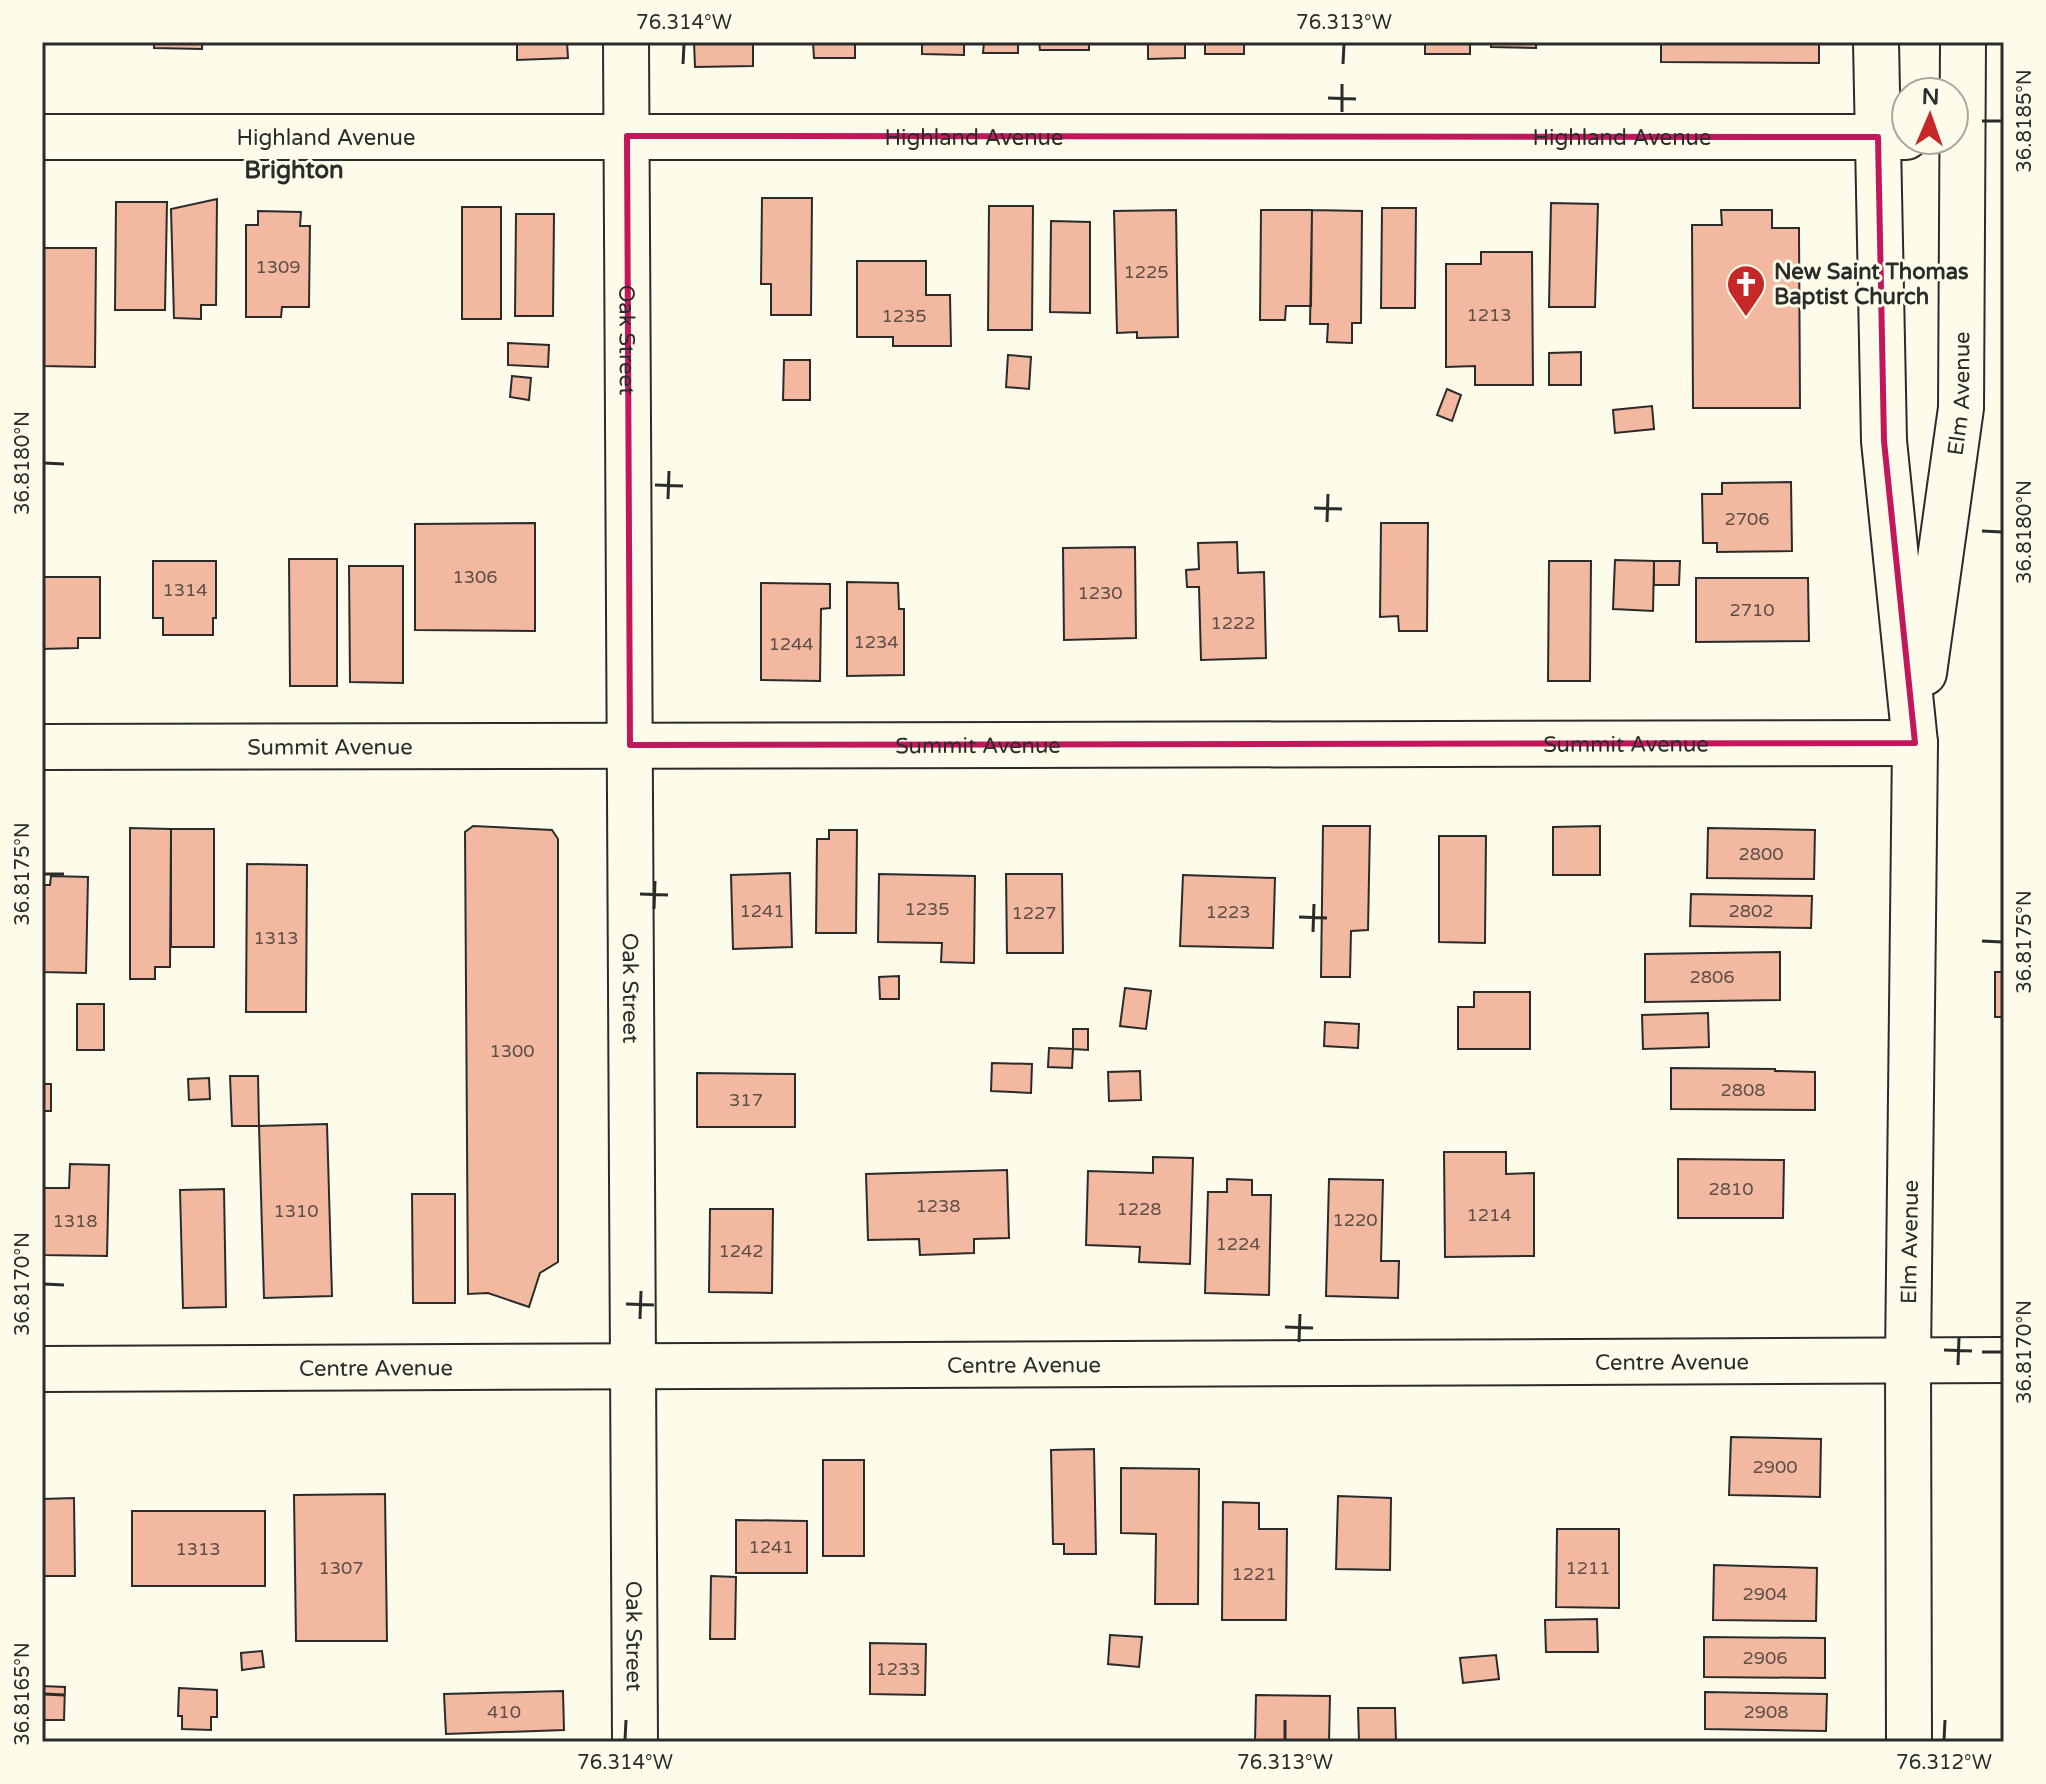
<svg xmlns="http://www.w3.org/2000/svg" width="2046" height="1784" viewBox="0 0 2046 1784" font-family="'Varela Round',sans-serif">
<style>
.building{fill:#f2b8a0;stroke:#2b2b2b;stroke-width:2}
.lines{fill:none;stroke-linecap:round;stroke-linejoin:round}
.street-casing{stroke:#2b2b2b;stroke-width:48}
.primary-casing{stroke:#2b2b2b;stroke-width:48}
.street{stroke:#fdfbea;stroke-width:44}
.primary{stroke:#fdfbea;stroke-width:44}
.marked{fill:none;stroke:#c2185b;stroke-width:6;stroke-linejoin:round}
.ticks{fill:none;stroke:#2b2b2b;stroke-width:3}
.labels{text-anchor:middle;stroke-width:6;stroke-linejoin:round;paint-order:stroke}
.number-label{font-size:18px;fill:#5d4e48}
.street-label{font-size:22px;fill:#2b2b2b;stroke:#fdfbea}
.poi-label{font-size:22px;font-weight:bold;fill:#2b2b2b;stroke:#fdfbea;text-anchor:start}
.neighbourhood-label{font-size:24px;font-weight:bold;fill:#2b2b2b;stroke:#fdfbea}
.neatline{fill:none;stroke:#2b2b2b;stroke-width:3}
.ticks-label{font-size:20px;text-anchor:middle;fill:#2b2b2b}
</style>
<rect width="100%" height="100%" fill="#fdfbea"/>
<path class="building" d="M154,42H202V49L154,48Z
M517,42H567L568,58L517,60Z
M694,42H753V66L695,67Z
M813,42H855V58H814Z
M922,42H964V55L922,54Z
M984,42H1018V53H983Z
M1039,42H1089V50H1040Z
M1148,42H1185V58L1148,59Z
M1205,42H1244V54H1205Z
M1425,42H1470V54H1425Z
M1491,42H1536V48L1491,47Z
M1661,42H1819V63L1661,62Z
M762,198H812L811,315H771V284H761Z
M217,199L216,305H201V319L174,318L171,209Z
M116,202H167L165,310H115Z
M1551,203L1598,204L1595,307H1549Z
M989,206H1033L1032,330H988Z
M462,207H501V319H462Z
M1382,208H1416L1415,308H1381Z
M1176,210L1178,337L1137,338V332L1117,333L1114,211Z
M1261,210H1312L1311,306H1286L1285,320H1260Z
M1312,210L1362,211L1361,323H1352V343L1327,342L1328,324H1310Z
M1721,210H1772V228H1799L1800,408H1693L1692,225H1722Z
M258,211L301,212L300,226H310L309,307H282L281,317H246V225H258Z
M516,214H554L553,316H515Z
M1051,221L1090,222V313L1050,312Z
M42,248H96L95,367L42,366Z
M1481,252H1532L1533,385H1475V366L1446,367V264H1481Z
M857,261H926V295H950L951,346H893V337H857Z
M508,343L549,345L548,367L508,365Z
M1581,352V385H1549V353Z
M1008,355L1031,357L1029,389L1006,387Z
M784,360H810V400H783Z
M512,376L531,378L529,400L510,397Z
M1447,389L1461,395L1452,421L1437,415Z
M1652,406L1654,429L1615,433L1613,410Z
M1791,482L1792,551L1717,552V543H1703L1702,494H1722V483Z
M535,523V631L415,630V524Z
M1381,523H1428L1427,631H1399L1398,616L1380,617Z
M1237,542L1238,573L1264,572L1266,658L1201,660L1199,587H1187L1186,570L1199,569L1198,543Z
M1135,547L1136,638L1064,640L1063,548Z
M289,559H337V686H290Z
M1615,560L1654,561L1653,611L1613,609Z
M153,561H216V618H213V635H163V618H153Z
M1549,561H1591L1590,681H1548Z
M1654,561H1680L1679,585H1654Z
M349,566H403V683L350,682Z
M42,577H100V638H78V648L42,649Z
M1696,578H1808L1809,641L1696,642Z
M847,582L898,583L899,609H904V675L847,676Z
M761,583L830,584V608L821,609L820,681L761,680Z
M473,826L552,830L558,839V1262L540,1273L529,1307L488,1293L468,1294L465,832Z
M1323,826H1370L1368,930L1351,931L1350,977H1321Z
M1600,826V875H1553V827Z
M130,828L171,829L170,967H155V979H130Z
M1708,828L1815,830L1814,879L1707,878Z
M171,829H214V947H171Z
M829,830H857L856,933H816L817,839H829Z
M1439,836H1486L1485,943L1439,942Z
M247,864L307,865L306,1012H246Z
M790,873L792,947L733,949L731,875Z
M879,874L975,876L974,963L941,962L942,943L878,942Z
M1006,874H1062L1063,953H1007Z
M1183,875L1275,878L1273,948L1180,946Z
M51,876L88,877L86,973L42,972V885H50Z
M1691,894L1812,896L1811,928L1690,926Z
M1780,952V1000L1645,1002V954Z
M1995,972H2004V1017H1995Z
M899,976V999H880L879,977Z
M1125,988L1151,991L1146,1029L1120,1026Z
M1474,992H1530V1049H1458V1007H1474Z
M77,1004H104V1050H77Z
M1708,1013L1709,1047L1643,1049L1642,1015Z
M1325,1022L1359,1024L1358,1048L1324,1046Z
M1073,1029H1088V1050L1073,1049Z
M1049,1048L1073,1049L1072,1068L1048,1067Z
M992,1063L1032,1064L1031,1093L991,1091Z
M1671,1068L1775,1069V1071L1815,1072V1110L1671,1109Z
M1140,1071L1141,1100L1109,1101L1108,1072Z
M697,1073L795,1074V1127H697Z
M230,1076H258L259,1126H232Z
M209,1078L210,1099L189,1100L188,1079Z
M42,1084H51V1111H42Z
M327,1124L332,1296L264,1298L259,1126Z
M1444,1152H1506V1174L1534,1173V1256L1445,1257Z
M1153,1157L1193,1158L1190,1264L1139,1262L1140,1247L1086,1245L1088,1171L1153,1173Z
M1678,1159L1784,1160L1783,1218H1678Z
M70,1164L109,1165L107,1256L42,1255V1188H69Z
M1007,1170L1009,1238L974,1239V1253L920,1255L919,1239L868,1240L866,1174Z
M1227,1179L1252,1180V1195H1271L1269,1295L1205,1293L1208,1192H1227Z
M1329,1179L1383,1180L1381,1261H1399L1398,1298L1326,1296Z
M224,1189L226,1307L183,1308L180,1190Z
M412,1194H455V1303H413Z
M710,1209H773L772,1293L709,1292Z
M1731,1437L1821,1439L1820,1497L1729,1495Z
M1094,1449L1096,1554H1064V1544H1053L1051,1450Z
M823,1460H864V1556H823Z
M1121,1468L1199,1469L1198,1604H1155L1156,1534L1121,1533Z
M385,1494L387,1641H296L294,1495Z
M1338,1496L1391,1498L1390,1570L1336,1569Z
M74,1498L75,1576H42V1499Z
M1223,1502L1259,1503V1529H1287L1286,1620H1222Z
M132,1511H265V1586H132Z
M736,1520L807,1521V1573H736Z
M1557,1529H1619V1608L1556,1607Z
M1714,1565L1817,1568L1816,1621L1713,1620Z
M711,1576L736,1577L735,1639H710Z
M1597,1619L1598,1652H1546L1545,1620Z
M1110,1635L1142,1637L1139,1667L1108,1664Z
M1704,1637L1825,1638V1678L1704,1677Z
M870,1643L926,1644L925,1695L870,1694Z
M262,1651L264,1667L242,1670L241,1653Z
M1496,1655L1499,1679L1463,1683L1460,1658Z
M42,1686L65,1687L64,1720H42Z
M179,1688L217,1690V1717H211V1730L182,1729V1716H178Z
M563,1691L564,1730L446,1734L444,1694Z
M1705,1692L1827,1694L1826,1731L1705,1729Z
M1256,1695L1330,1696L1329,1742H1255Z
M1358,1708H1395L1396,1742H1359Z"/>
<g class="lines">
<g class="street-casing">
<g id="street">
<path id="s1" d="M626,42L635,1742"/>
<path id="s2" d="M42,137H1906"/>
<path id="s3" d="M42,747L1915,743"/>
<path id="s4" d="M42,1369L2004,1360"/>
</g>
</g>
<g class="primary-casing">
<g id="primary">
<path d="M1876,42L1884,441L1915,743L1908,1360L1909,1742"/>
<path id="s5" d="M1924,673L1961,408L1963,42"/>
</g>
</g>
<use href="#street" class="street"/>
<use href="#primary" class="primary"/>
</g>
<path class="marked" d="M627,136L1878,137L1884,441L1915,743L630,745Z"/>
<path class="ticks" d="M683,64L684,44M1343,64L1344,44M1328,98L1356,99M1342,112V84M1982,121H2002M44,463L64,464M655,485L683,486M668,499L669,471M1314,508L1342,509M1327,522L1328,494M1982,531L2002,532M44,874H64M640,894L668,895M654,909L655,881M1299,917L1327,918M1313,932L1314,904M1982,941L2002,942M44,1284L64,1285M626,1304L654,1305M640,1319L641,1291M1285,1327L1313,1328M1299,1342L1300,1314M1944,1350L1972,1351M1982,1352H2002M1958,1365L1959,1337M44,1694L64,1695M625,1740L626,1720M1285,1740V1720M1944,1740L1945,1720"/>
<defs>
<g id="church-pin" transform="scale(2)"><path d="M0 17L-7.5 6A9.5 9.5 0 1 1 7.5 6Z" fill="#c62828" stroke="#fdfbea"/><path d="M-1.2-6h2.4v3.5h3.3v2.4h-3.3V6h-2.4V-.1h-3.3v-2.4h3.3Z" fill="#fff"/></g>
</defs>
<g fill-rule="evenodd">
<use href="#church-pin" x="1746" y="284"/>
</g>
<g class="labels">
<g class="number-label">
<text x="278" y="273">1309</text>
<text x="1146" y="278">1225</text>
<text x="1489" y="321">1213</text>
<text x="904" y="322">1235</text>
<text x="1747" y="525">2706</text>
<text x="475" y="583">1306</text>
<text x="185" y="596">1314</text>
<text x="1100" y="599">1230</text>
<text x="1752" y="616">2710</text>
<text x="1233" y="629">1222</text>
<text x="876" y="648">1234</text>
<text x="791" y="650">1244</text>
<text x="1761" y="860">2800</text>
<text x="927" y="915">1235</text>
<text x="762" y="917">1241</text>
<text x="1751" y="917">2802</text>
<text x="1228" y="918">1223</text>
<text x="1034" y="919">1227</text>
<text x="276" y="944">1313</text>
<text x="1712" y="983">2806</text>
<text x="512" y="1057">1300</text>
<text x="1743" y="1096">2808</text>
<text x="746" y="1106">317</text>
<text x="1731" y="1195">2810</text>
<text x="938" y="1212">1238</text>
<text x="1139" y="1215">1228</text>
<text x="296" y="1217">1310</text>
<text x="1489" y="1221">1214</text>
<text x="1355" y="1226">1220</text>
<text x="75" y="1227">1318</text>
<text x="1238" y="1250">1224</text>
<text x="741" y="1257">1242</text>
<text x="1775" y="1473">2900</text>
<text x="771" y="1553">1241</text>
<text x="198" y="1555">1313</text>
<text x="341" y="1574">1307</text>
<text x="1588" y="1574">1211</text>
<text x="1254" y="1580">1221</text>
<text x="1765" y="1600">2904</text>
<text x="1765" y="1664">2906</text>
<text x="898" y="1675">1233</text>
<text x="504" y="1718">410</text>
<text x="1766" y="1718">2908</text>
</g>
<g class="street-label">
<text dy="8" stroke="none"><textPath href="#s2" startOffset="284">Highland Avenue</textPath></text>
<text dy="8" stroke="none"><textPath href="#s2" startOffset="932">Highland Avenue</textPath></text>
<text dy="8" stroke="none"><textPath href="#s2" startOffset="1580">Highland Avenue</textPath></text>
<text dy="8" stroke="none"><textPath href="#s1" startOffset="298">Oak Street</textPath></text>
<text dy="8" stroke="none"><textPath href="#s5" startOffset="282">Elm Avenue</textPath></text>
<text dy="8" stroke="none"><textPath href="#s3" startOffset="1584">Summit Avenue</textPath></text>
<text dy="8" stroke="none"><textPath href="#s3" startOffset="936">Summit Avenue</textPath></text>
<text dy="8" stroke="none"><textPath href="#s3" startOffset="288">Summit Avenue</textPath></text>
<text dy="8" stroke="none"><textPath href="#s1" startOffset="946">Oak Street</textPath></text>
<text transform="translate(1909 1242) rotate(-89)" y="8">Elm Avenue</text>
<text dy="8" stroke="none"><textPath href="#s4" startOffset="1630">Centre Avenue</textPath></text>
<text dy="8" stroke="none"><textPath href="#s4" startOffset="982">Centre Avenue</textPath></text>
<text dy="8" stroke="none"><textPath href="#s4" startOffset="334">Centre Avenue</textPath></text>
<text dy="8" stroke="none"><textPath href="#s1" startOffset="1594">Oak Street</textPath></text>
</g>
<g class="poi-label">
<text x="1774" y="279">New Saint Thomas<tspan x="1774" dy="25">Baptist Church</tspan></text>
</g>
<g class="neighbourhood-label">
<text x="294" y="178">Brighton</text>
</g>
</g>
<rect width="2046" height="1784" fill="none" stroke="#fdfbea" stroke-width="88"/>
<g transform="translate(1930 116) rotate(2)"><circle r="38" fill="#fdfbea" stroke="#a9a89e" stroke-width="2"/>
<path d="M0-6L14 30L0 20L-14 30Z" fill="#c62828"/>
<text y="-12" font-size="22" font-weight="bold" text-anchor="middle" fill="#2b2b2b">N</text>
</g>
<rect x="44" y="44" width="1958" height="1696" class="neatline"/>
<g class="ticks-label">
<text x="684" y="29">76.314°W</text>
<text x="1344" y="29">76.313°W</text>
<text transform="translate(2024 121) rotate(-90)" y="7">36.8185°N</text>
<text transform="translate(22 463) rotate(-90)" y="7">36.8180°N</text>
<text transform="translate(2024 532) rotate(-90)" y="7">36.8180°N</text>
<text transform="translate(22 874) rotate(-90)" y="7">36.8175°N</text>
<text transform="translate(2024 942) rotate(-90)" y="7">36.8175°N</text>
<text transform="translate(22 1284) rotate(-90)" y="7">36.8170°N</text>
<text transform="translate(2024 1352) rotate(-90)" y="7">36.8170°N</text>
<text transform="translate(22 1694) rotate(-90)" y="7">36.8165°N</text>
<text x="625" y="1769">76.314°W</text>
<text x="1285" y="1769">76.313°W</text>
<text x="1944" y="1769">76.312°W</text>
</g>
</svg>
